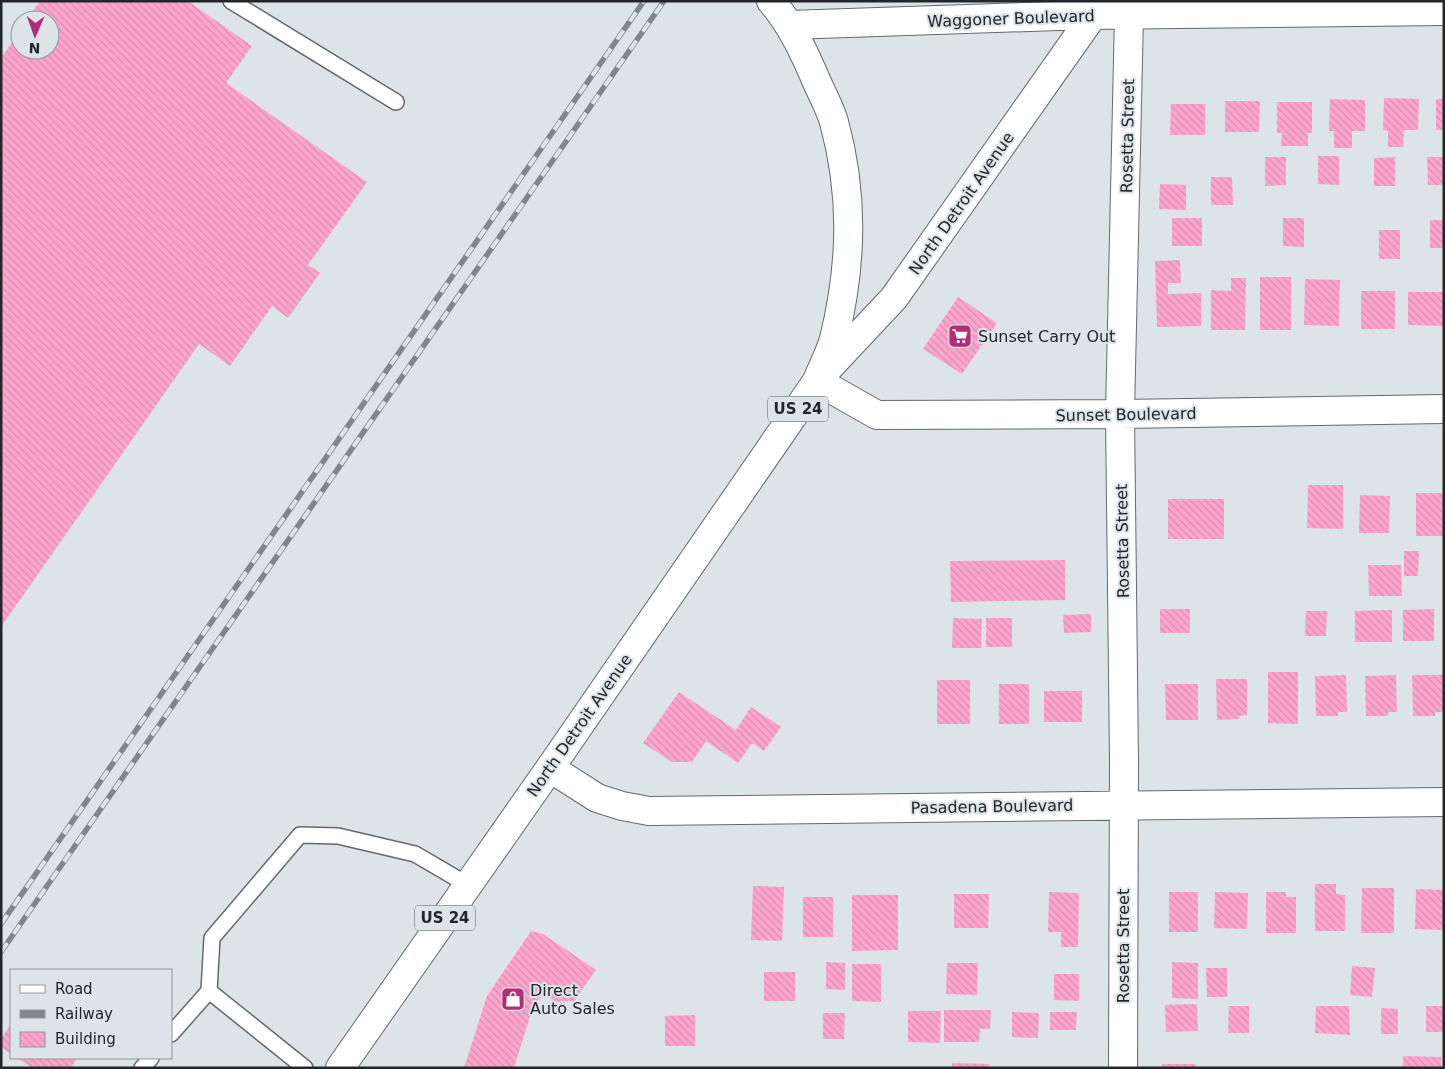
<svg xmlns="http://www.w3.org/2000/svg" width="1445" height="1069" viewBox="0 0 1445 1069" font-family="'DejaVu Sans',sans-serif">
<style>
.building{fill:url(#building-back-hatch)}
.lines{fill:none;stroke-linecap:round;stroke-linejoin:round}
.service-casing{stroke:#636a6e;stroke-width:18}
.minor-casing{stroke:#636a6e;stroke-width:30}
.tertiary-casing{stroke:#636a6e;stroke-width:30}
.primary-casing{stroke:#636a6e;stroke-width:30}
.service{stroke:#fff;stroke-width:15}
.minor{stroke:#fff;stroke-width:28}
.tertiary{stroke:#fff;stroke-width:28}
.primary{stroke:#fff;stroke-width:28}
.rail-casing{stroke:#808689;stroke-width:5.5}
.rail{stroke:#dce4e8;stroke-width:4;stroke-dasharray:11;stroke-linecap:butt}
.labels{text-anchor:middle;stroke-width:4;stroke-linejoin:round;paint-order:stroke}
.shield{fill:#dce4e8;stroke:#5a5f62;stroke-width:1}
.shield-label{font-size:15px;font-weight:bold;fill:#232628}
.street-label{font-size:16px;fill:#232628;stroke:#dce4e8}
.poi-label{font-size:16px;fill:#232628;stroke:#dce4e8;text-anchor:start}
</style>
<defs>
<pattern id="building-back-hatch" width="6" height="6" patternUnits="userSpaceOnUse" patternTransform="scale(1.25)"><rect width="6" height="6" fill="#fea5ce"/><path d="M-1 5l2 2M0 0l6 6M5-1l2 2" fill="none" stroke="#d98eb1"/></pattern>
</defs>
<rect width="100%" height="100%" fill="#dce4e8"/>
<path class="building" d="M40,1H188L252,46L226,83L367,182L308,265L320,273L288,318L272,306L230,366L199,344L1,627V58L20,31V50H50V20H27Z
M1384,98L1419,99L1418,130H1404L1403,147H1388V131L1383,130Z
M1330,99L1365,100V131H1352V148H1334V131H1329Z
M1436,99H1444V130H1436Z
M1225,101H1260L1259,132H1225Z
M1277,102H1312V133H1308V146H1281L1282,133H1277Z
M1171,104H1205V135H1170Z
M1318,156H1339V185L1318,184Z
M1265,157H1286V185L1265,186Z
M1395,157V186H1374V158Z
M1427,157H1444V185H1428Z
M1211,177H1232L1233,205H1211Z
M1160,184L1186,185V210L1159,209Z
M1172,218H1202V246H1172Z
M1283,218H1304V247L1283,246Z
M1430,220H1444V248H1430Z
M1379,230H1400V259H1379Z
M1180,260L1181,283H1168V294L1201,293V326L1157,327L1155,261Z
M1260,277H1291V330H1260Z
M1231,278H1246L1245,330H1211V290L1231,291Z
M1305,279L1340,280L1339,326L1304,325Z
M1361,291H1395V329H1361Z
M1408,292H1444V326L1408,325Z
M958,297L997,323L962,374L923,349Z
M1308,485H1343V529L1307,528Z
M1416,493H1444V536H1416Z
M1360,495L1390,496L1389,533H1359Z
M1168,499H1224V539H1168Z
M1404,551H1419L1418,576H1404Z
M1065,560V600L951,602L950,561Z
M1368,565H1401L1402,596H1369Z
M1160,609H1190V633H1160Z
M1434,609V641H1403V610Z
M1392,610V642H1355V611Z
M1306,611H1327L1326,636H1305Z
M1091,614V632L1064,633L1063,615Z
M953,618L982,619L981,648H952Z
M986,618H1012V647H986Z
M1268,672H1298V724L1268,723Z
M1346,675L1347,712H1338V716H1316L1315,676Z
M1396,675L1397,712H1388V716H1366L1365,676Z
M1412,675H1443L1444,712H1435V716H1413Z
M1216,679H1247V715L1239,716V719L1217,720Z
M937,680H970V724H937Z
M999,684H1029V724H999Z
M1165,684H1198V720H1166Z
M1044,691H1082V722H1044Z
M679,692L736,730L751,707L781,727L764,751L752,743L738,763L706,741L692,762H672L643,743Z
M1315,884H1336V894L1345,895V931H1315Z
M753,886L784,887L782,941L751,940Z
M1362,888H1394V933H1361Z
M1416,889L1444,890L1443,930L1415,929Z
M1049,892L1079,893L1078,947H1061V932H1048Z
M1169,892H1198V932H1169Z
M1215,892L1248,893L1247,929L1214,928Z
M1266,892H1286V897H1296V933H1266Z
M954,894H989L988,928H954Z
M852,895H898V950L852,951Z
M803,897H833V937H803Z
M531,931L543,934L596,970L574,1001L556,1002L543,994L532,1010L514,1068H464L487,996Z
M826,962L845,963V990L826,989Z
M1172,962L1198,963V999L1172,998Z
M947,963H978L977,995L946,994Z
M852,964H881V1002L852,1001Z
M1352,966L1375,968L1372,997L1350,995Z
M1206,968H1227V997H1207Z
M764,972H795V1001H764Z
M1054,974H1079V1001L1054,1000Z
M1197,1004L1198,1031L1166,1032L1165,1005Z
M1229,1006H1249V1033H1228Z
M1316,1006H1349L1350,1035L1315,1033Z
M1426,1006H1444V1032H1426Z
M1381,1008L1398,1009V1034H1381Z
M944,1010H991L990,1029H980L979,1042H944Z
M908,1011H941L940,1043L908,1042Z
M1012,1012L1039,1013L1038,1038L1012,1037Z
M1050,1012H1077L1076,1030H1050Z
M823,1013H845L844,1039H823Z
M695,1015V1046H665V1016Z
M11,1024V1054L1,1047V1039Z
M1403,1056L1441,1057V1068H1403Z
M17,1058H77L71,1068H33Z
M952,1063L989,1064V1068H952Z
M1162,1064H1196V1068H1162Z"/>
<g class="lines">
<g class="service-casing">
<path id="service" d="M231,1L396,102
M171,1034L209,991
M142,1068L151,1058
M305,1068L209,991L212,938L300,835L338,836L415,854L468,885"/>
</g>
<g class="minor-casing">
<path id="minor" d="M817,381L877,415L1120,414L1444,409
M550,768L597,798L622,806L649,811L1444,802
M1123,1068L1124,761L1120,414L1129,15"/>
</g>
<g class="tertiary-casing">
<path id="tertiary" d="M789,25L1087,15L1444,11
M819,378L894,298L1093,15"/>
</g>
<g class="primary-casing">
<path id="primary" d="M340,1068L550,768L817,381C822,368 830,353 834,339C852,265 854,195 834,122C830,108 822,94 816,80C804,52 791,24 771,1"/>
</g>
<use href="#service" class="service"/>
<use href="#minor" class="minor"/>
<use href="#tertiary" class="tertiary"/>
<use href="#primary" class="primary"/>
<g class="rail-casing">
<path id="rail" d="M1,924L644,1
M1,952L664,1"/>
</g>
<use href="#rail" class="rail"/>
</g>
<defs>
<g id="supermarket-square" transform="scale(1.25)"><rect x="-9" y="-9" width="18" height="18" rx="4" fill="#b12e77" stroke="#dce4e8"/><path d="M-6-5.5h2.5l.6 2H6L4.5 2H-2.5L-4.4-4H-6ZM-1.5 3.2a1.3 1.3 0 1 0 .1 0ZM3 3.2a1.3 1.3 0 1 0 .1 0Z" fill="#fff"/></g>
<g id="shop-square" transform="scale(1.25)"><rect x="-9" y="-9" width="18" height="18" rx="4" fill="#b12e77" stroke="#dce4e8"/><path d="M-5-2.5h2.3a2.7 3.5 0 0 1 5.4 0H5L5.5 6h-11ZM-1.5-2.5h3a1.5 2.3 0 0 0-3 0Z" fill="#fff"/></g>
</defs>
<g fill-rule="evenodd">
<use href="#supermarket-square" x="960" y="336"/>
<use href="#shop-square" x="513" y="999"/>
</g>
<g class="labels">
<g class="shield">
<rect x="768" y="396.5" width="60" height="25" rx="4"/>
<rect x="415" y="905.5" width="60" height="25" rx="4"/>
</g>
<g class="shield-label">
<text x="798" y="414">US 24</text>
<text x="445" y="923">US 24</text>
</g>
<g class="street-label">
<text transform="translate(1011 18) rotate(-2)" y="6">Waggoner Boulevard</text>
<text transform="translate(1127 136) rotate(-89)" y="6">Rosetta Street</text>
<text transform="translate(961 203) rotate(-55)" y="6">North Detroit Avenue</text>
<text transform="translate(1126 414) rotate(-1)" y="6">Sunset Boulevard</text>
<text transform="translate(1122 541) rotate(-91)" y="6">Rosetta Street</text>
<text transform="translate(579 725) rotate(-55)" y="6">North Detroit Avenue</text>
<text transform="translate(992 806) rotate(-1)" y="6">Pasadena Boulevard</text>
<text transform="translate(1123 946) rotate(-90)" y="6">Rosetta Street</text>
</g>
<g class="poi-label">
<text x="978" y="342">Sunset Carry Out</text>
<text x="530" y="996">Direct<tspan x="530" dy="18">Auto Sales</tspan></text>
</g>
</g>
<rect width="1445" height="1069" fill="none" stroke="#232628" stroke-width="5"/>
<rect x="10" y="969" width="162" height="90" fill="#dce4e8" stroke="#92989b"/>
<rect x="20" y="985" width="25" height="8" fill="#ffffff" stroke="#92989b"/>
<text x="55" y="994" font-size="15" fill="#232628">Road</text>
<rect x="20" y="1010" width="25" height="8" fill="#808689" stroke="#92989b"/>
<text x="55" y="1019" font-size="15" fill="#232628">Railway</text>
<rect x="20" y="1032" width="25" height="15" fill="url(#building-back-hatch)" stroke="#92989b"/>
<text x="55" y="1044" font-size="15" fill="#232628">Building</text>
<g transform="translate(35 35) rotate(182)"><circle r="24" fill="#dce4e8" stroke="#92989b"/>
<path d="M0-4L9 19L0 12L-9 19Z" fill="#b12e77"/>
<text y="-8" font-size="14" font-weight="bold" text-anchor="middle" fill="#232628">N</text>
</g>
</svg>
